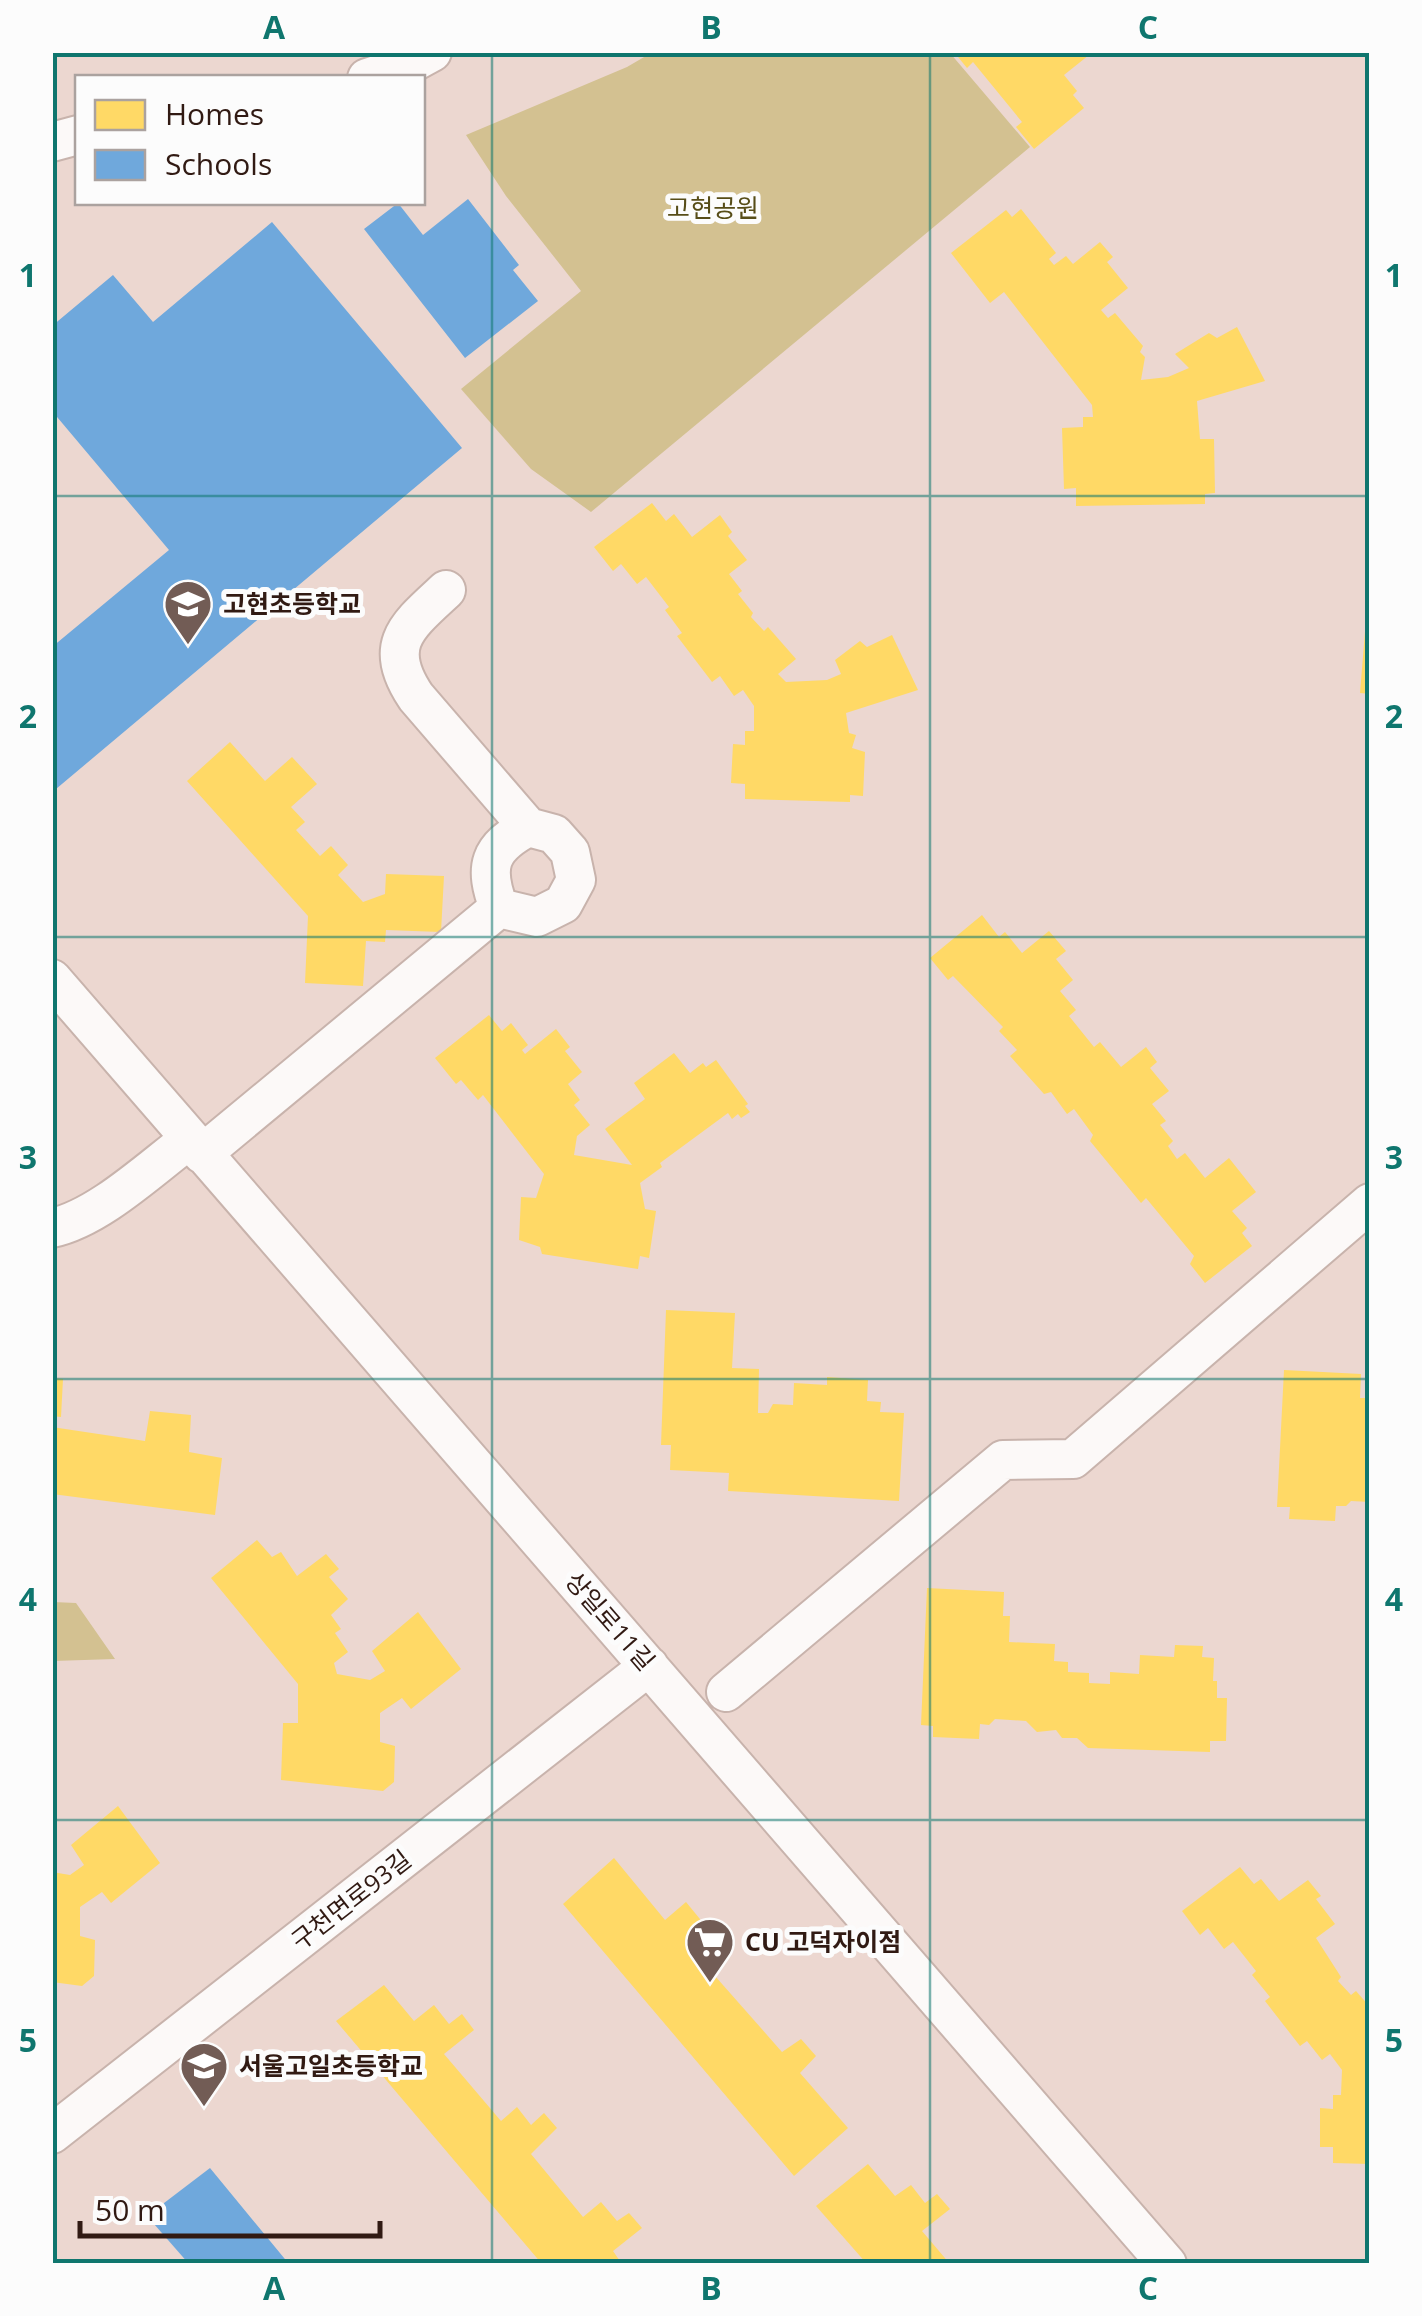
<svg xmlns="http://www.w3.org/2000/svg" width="1422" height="2316" viewBox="0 0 1422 2316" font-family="'Open Sans','Noto Sans KR',sans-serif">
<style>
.green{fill:#d3c191}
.homes{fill:#ffd966}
.schools{fill:#6fa8dc}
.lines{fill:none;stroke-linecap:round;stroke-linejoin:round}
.street-casing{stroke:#c8b3ac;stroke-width:42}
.street{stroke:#fcf9f8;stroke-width:38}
.grid{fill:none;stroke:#0f766e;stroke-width:2.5;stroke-opacity:0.55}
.labels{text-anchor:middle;stroke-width:10;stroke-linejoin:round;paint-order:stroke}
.park-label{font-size:25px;fill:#574d18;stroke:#fcfcfc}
.poi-label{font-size:25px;font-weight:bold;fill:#311a13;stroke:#fcfcfc;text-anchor:start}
.street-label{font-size:25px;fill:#311a13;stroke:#fcfcfc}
.neatline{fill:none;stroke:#0f766e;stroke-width:4}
.grid-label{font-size:32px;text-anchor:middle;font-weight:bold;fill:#0f766e}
</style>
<rect width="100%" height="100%" fill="#ecd7d0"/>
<path class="green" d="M651,53H950L1030,147L591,512L531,469L461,389L581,291L506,196L466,135L627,67Z
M53,1602L76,1603L115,1659L53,1661Z"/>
<path class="homes" d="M954,52H1087L1089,55L1064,75L1077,91L1073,95L1084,108L1034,149L1016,127L1022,122L973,62L967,68Z
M1021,209L1056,253L1049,259L1054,265L1066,256L1073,264L1100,242L1113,257L1107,262L1128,288L1101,310L1108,318L1115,313L1143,346L1140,352L1145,357L1141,380L1168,377L1189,368L1175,354L1209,333L1217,338L1237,327L1265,381L1197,401L1200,439H1214L1215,493L1205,494V504L1076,506V488L1064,489L1062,428L1083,427V417H1093L1092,405L1004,292L990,303L951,253L1006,210L1012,217Z
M652,503L666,521L674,514L692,537L720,515L732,532L728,536L747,560L729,574L742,591L738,594L753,613L751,617L764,631L768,627L796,659L778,674L786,682L827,680L841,674L835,660L860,641L867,647L892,635L918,690L846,713L849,733L856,735L852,748L865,752L863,796L850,795V802L745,799V784L731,783L733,744L745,745V731H754V706L743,690L734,696L720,676L712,682L677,636L682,633L665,610L669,607L646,577L637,584L621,564L613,571L594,547Z
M1367,607H1370V694L1360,693Z
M230,742L265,781L292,757L317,784L291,807L305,822L296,830L320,856L331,846L348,865L338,875L363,902L385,894L386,874L444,876L441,932L386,930L385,942L366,941L363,986L305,983L308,916L187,781Z
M982,915L999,937L1005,932L1022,953L1049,931L1066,951L1056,959L1073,980L1060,991L1076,1010L1069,1016L1094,1047L1100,1042L1121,1067L1146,1047L1157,1062L1150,1068L1169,1091L1152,1104L1166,1121L1160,1125L1173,1141L1168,1146L1177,1159L1185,1153L1205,1178L1229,1158L1256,1192L1232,1211L1247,1228L1242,1233L1252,1246L1205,1283L1190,1264L1194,1256L1146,1198L1141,1203L1090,1141L1093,1135L1074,1109L1067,1114L1051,1092L1044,1094L1010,1056L1017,1050L999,1031L1003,1027L953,976L948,980L930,958Z
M489,1015L502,1031L511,1023L528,1045L522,1050L525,1054L556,1029L570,1047L565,1051L582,1072L568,1084L580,1100L574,1105L590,1125L577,1136L574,1155L632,1165L605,1129L645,1099L634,1083L674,1053L690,1073L703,1063L706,1067L716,1060L748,1104L745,1106L750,1112L741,1118L738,1114L732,1119L728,1113L660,1163L662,1167L640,1183L645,1209L656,1211L649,1258L640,1256L638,1269L542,1254L540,1247L519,1240L521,1197L536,1198L544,1174L483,1095L478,1100L461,1080L456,1084L435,1058Z
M666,1310L735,1313L732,1368L759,1369L758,1413H768L773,1404L793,1405L794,1383L827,1385V1377L868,1380L867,1401L881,1402L880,1412L904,1413L899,1501L728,1491L729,1473L670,1470L671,1445H661Z
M1284,1370L1361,1374L1360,1398H1367L1365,1423L1370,1424V1502L1351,1501L1346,1506H1336L1335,1521L1289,1519L1290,1507H1277Z
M52,1378L63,1379L61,1417L52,1416Z
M150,1411L191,1415L189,1452L222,1458L215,1515L52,1494V1427L145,1441Z
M257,1540L272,1557L281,1552L297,1576L326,1554L339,1569L329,1577L348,1599L331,1615L341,1629L335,1633L348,1652L334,1663L337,1674L370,1680L385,1671L372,1651L418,1612L461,1669L411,1709L402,1698L380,1713V1742L395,1746L394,1782L383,1791L281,1780L283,1723H298V1684L211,1578Z
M927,1588L1004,1592L1003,1616H1010L1009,1642L1055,1644L1054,1661L1068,1662V1672L1089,1673V1683L1110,1684V1672L1139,1674L1140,1655L1174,1657L1175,1645L1203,1646L1202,1657L1214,1658L1213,1681H1217V1698H1227L1226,1741H1210V1752L1088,1748L1077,1738H1062L1056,1730L1037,1732L1026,1721L995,1719L989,1725L980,1724L979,1739L933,1737V1726L921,1725Z
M118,1806L160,1863L111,1903L102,1892L80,1907V1936L95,1940L94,1976L82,1986L52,1982V1872L70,1875L84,1865L71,1845Z
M614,1858L665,1920L686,1902L704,1924L685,1942L782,2052L801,2039L816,2056L800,2073L848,2128L794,2176L563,1904Z
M1240,1867L1254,1884L1261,1879L1279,1901L1308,1880L1321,1896L1316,1899L1335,1924L1316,1938L1341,1977L1338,1981L1351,1995L1356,1991L1370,2007V2035L1366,2038L1370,2042V2164L1333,2163V2147H1320V2108L1333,2109V2095H1341L1342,2070L1330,2054L1322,2060L1307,2041L1300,2046L1265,2001L1270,1997L1252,1975L1256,1971L1233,1942L1224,1949L1208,1928L1200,1935L1182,1911Z
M384,1985L414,2021L434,2005L449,2024L462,2014L474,2030L444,2054L501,2121L517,2107L531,2125L544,2113L557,2128L531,2154L583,2217L601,2202L617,2221L629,2213L642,2228L613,2251L622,2264H542L336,2021Z
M868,2164L895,2196L911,2185L925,2203L937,2194L950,2209L922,2231L950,2264H867L816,2206Z"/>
<path class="schools" d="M468,199L519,265L513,270L538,301L465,358L364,229L398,203L423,235Z
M272,222L462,448L56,789L52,784V647L169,550L52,411V326L113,275L153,322Z
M210,2168L289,2264H189L147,2216Z"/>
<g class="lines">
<g class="street-casing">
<path id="street" d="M367,78L410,64L432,52
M52,142L78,135
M446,590C407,626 381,645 416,697L528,827
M52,979L1167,2264
M202,1154L499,908L537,917L563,904L576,880L570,852L554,834L528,827C489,848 483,866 499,908
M52,1228C99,1218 151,1168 190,1139
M726,1692L1003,1460L1073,1459L1370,1203
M52,2134L649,1666"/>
</g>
<use href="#street" class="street"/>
</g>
<path class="grid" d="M492,52V2264M930,52V2264M52,496H1370M52,937H1370M52,1379H1370M52,1820H1370"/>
<defs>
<g id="school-pin" transform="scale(2.5)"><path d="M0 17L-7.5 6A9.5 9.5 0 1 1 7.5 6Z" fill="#725c55" stroke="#fcfcfc"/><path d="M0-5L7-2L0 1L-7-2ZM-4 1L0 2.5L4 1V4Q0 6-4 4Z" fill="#fff"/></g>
<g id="supermarket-pin" transform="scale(2.5)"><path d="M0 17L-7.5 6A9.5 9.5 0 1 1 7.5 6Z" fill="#725c55" stroke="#fcfcfc"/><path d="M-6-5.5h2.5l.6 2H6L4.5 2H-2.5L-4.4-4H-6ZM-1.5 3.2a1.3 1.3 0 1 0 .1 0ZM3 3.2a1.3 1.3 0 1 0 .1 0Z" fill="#fff"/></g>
</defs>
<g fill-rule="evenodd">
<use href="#school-pin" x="188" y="604"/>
<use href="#supermarket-pin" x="710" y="1942"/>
<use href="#school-pin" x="204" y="2066"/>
</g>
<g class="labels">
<g class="park-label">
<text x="713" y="217">고현공원</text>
</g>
<g class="poi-label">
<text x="223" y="613">고현초등학교</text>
<text x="745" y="1951">CU 고덕자이점</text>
<text x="239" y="2075">서울고일초등학교</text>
</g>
<g class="street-label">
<text transform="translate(610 1621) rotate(49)" y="9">상일로11길</text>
<text transform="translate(351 1900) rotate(-38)" y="9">구천면로93길</text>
</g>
</g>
<rect width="1422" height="2316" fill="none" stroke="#fcfcfc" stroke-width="110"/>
<rect x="75" y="75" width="350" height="130" fill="#fcfcfc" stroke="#aba29f" stroke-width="2.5"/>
<rect x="95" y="100" width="50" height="30" fill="#ffd966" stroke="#aba29f" stroke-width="2.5"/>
<text x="165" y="125" font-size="30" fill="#311a13">Homes</text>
<rect x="95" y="150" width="50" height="30" fill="#6fa8dc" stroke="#aba29f" stroke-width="2.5"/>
<text x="165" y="175" font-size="30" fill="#311a13">Schools</text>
<path d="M80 2221v15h300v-15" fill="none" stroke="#311a13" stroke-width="5"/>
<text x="95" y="2221" font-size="30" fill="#311a13" stroke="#fcfcfc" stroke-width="8" paint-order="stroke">50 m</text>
<rect x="55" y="55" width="1312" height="2206" class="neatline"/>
<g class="grid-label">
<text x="274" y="39">A</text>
<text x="711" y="39">B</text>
<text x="1148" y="39">C</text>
<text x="28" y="287">1</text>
<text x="1394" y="287">1</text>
<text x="28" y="728">2</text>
<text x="1394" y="728">2</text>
<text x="28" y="1169">3</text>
<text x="1394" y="1169">3</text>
<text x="28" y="1611">4</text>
<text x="1394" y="1611">4</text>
<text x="28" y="2052">5</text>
<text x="1394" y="2052">5</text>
<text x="274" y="2300">A</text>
<text x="711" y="2300">B</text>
<text x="1148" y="2300">C</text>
</g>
</svg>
